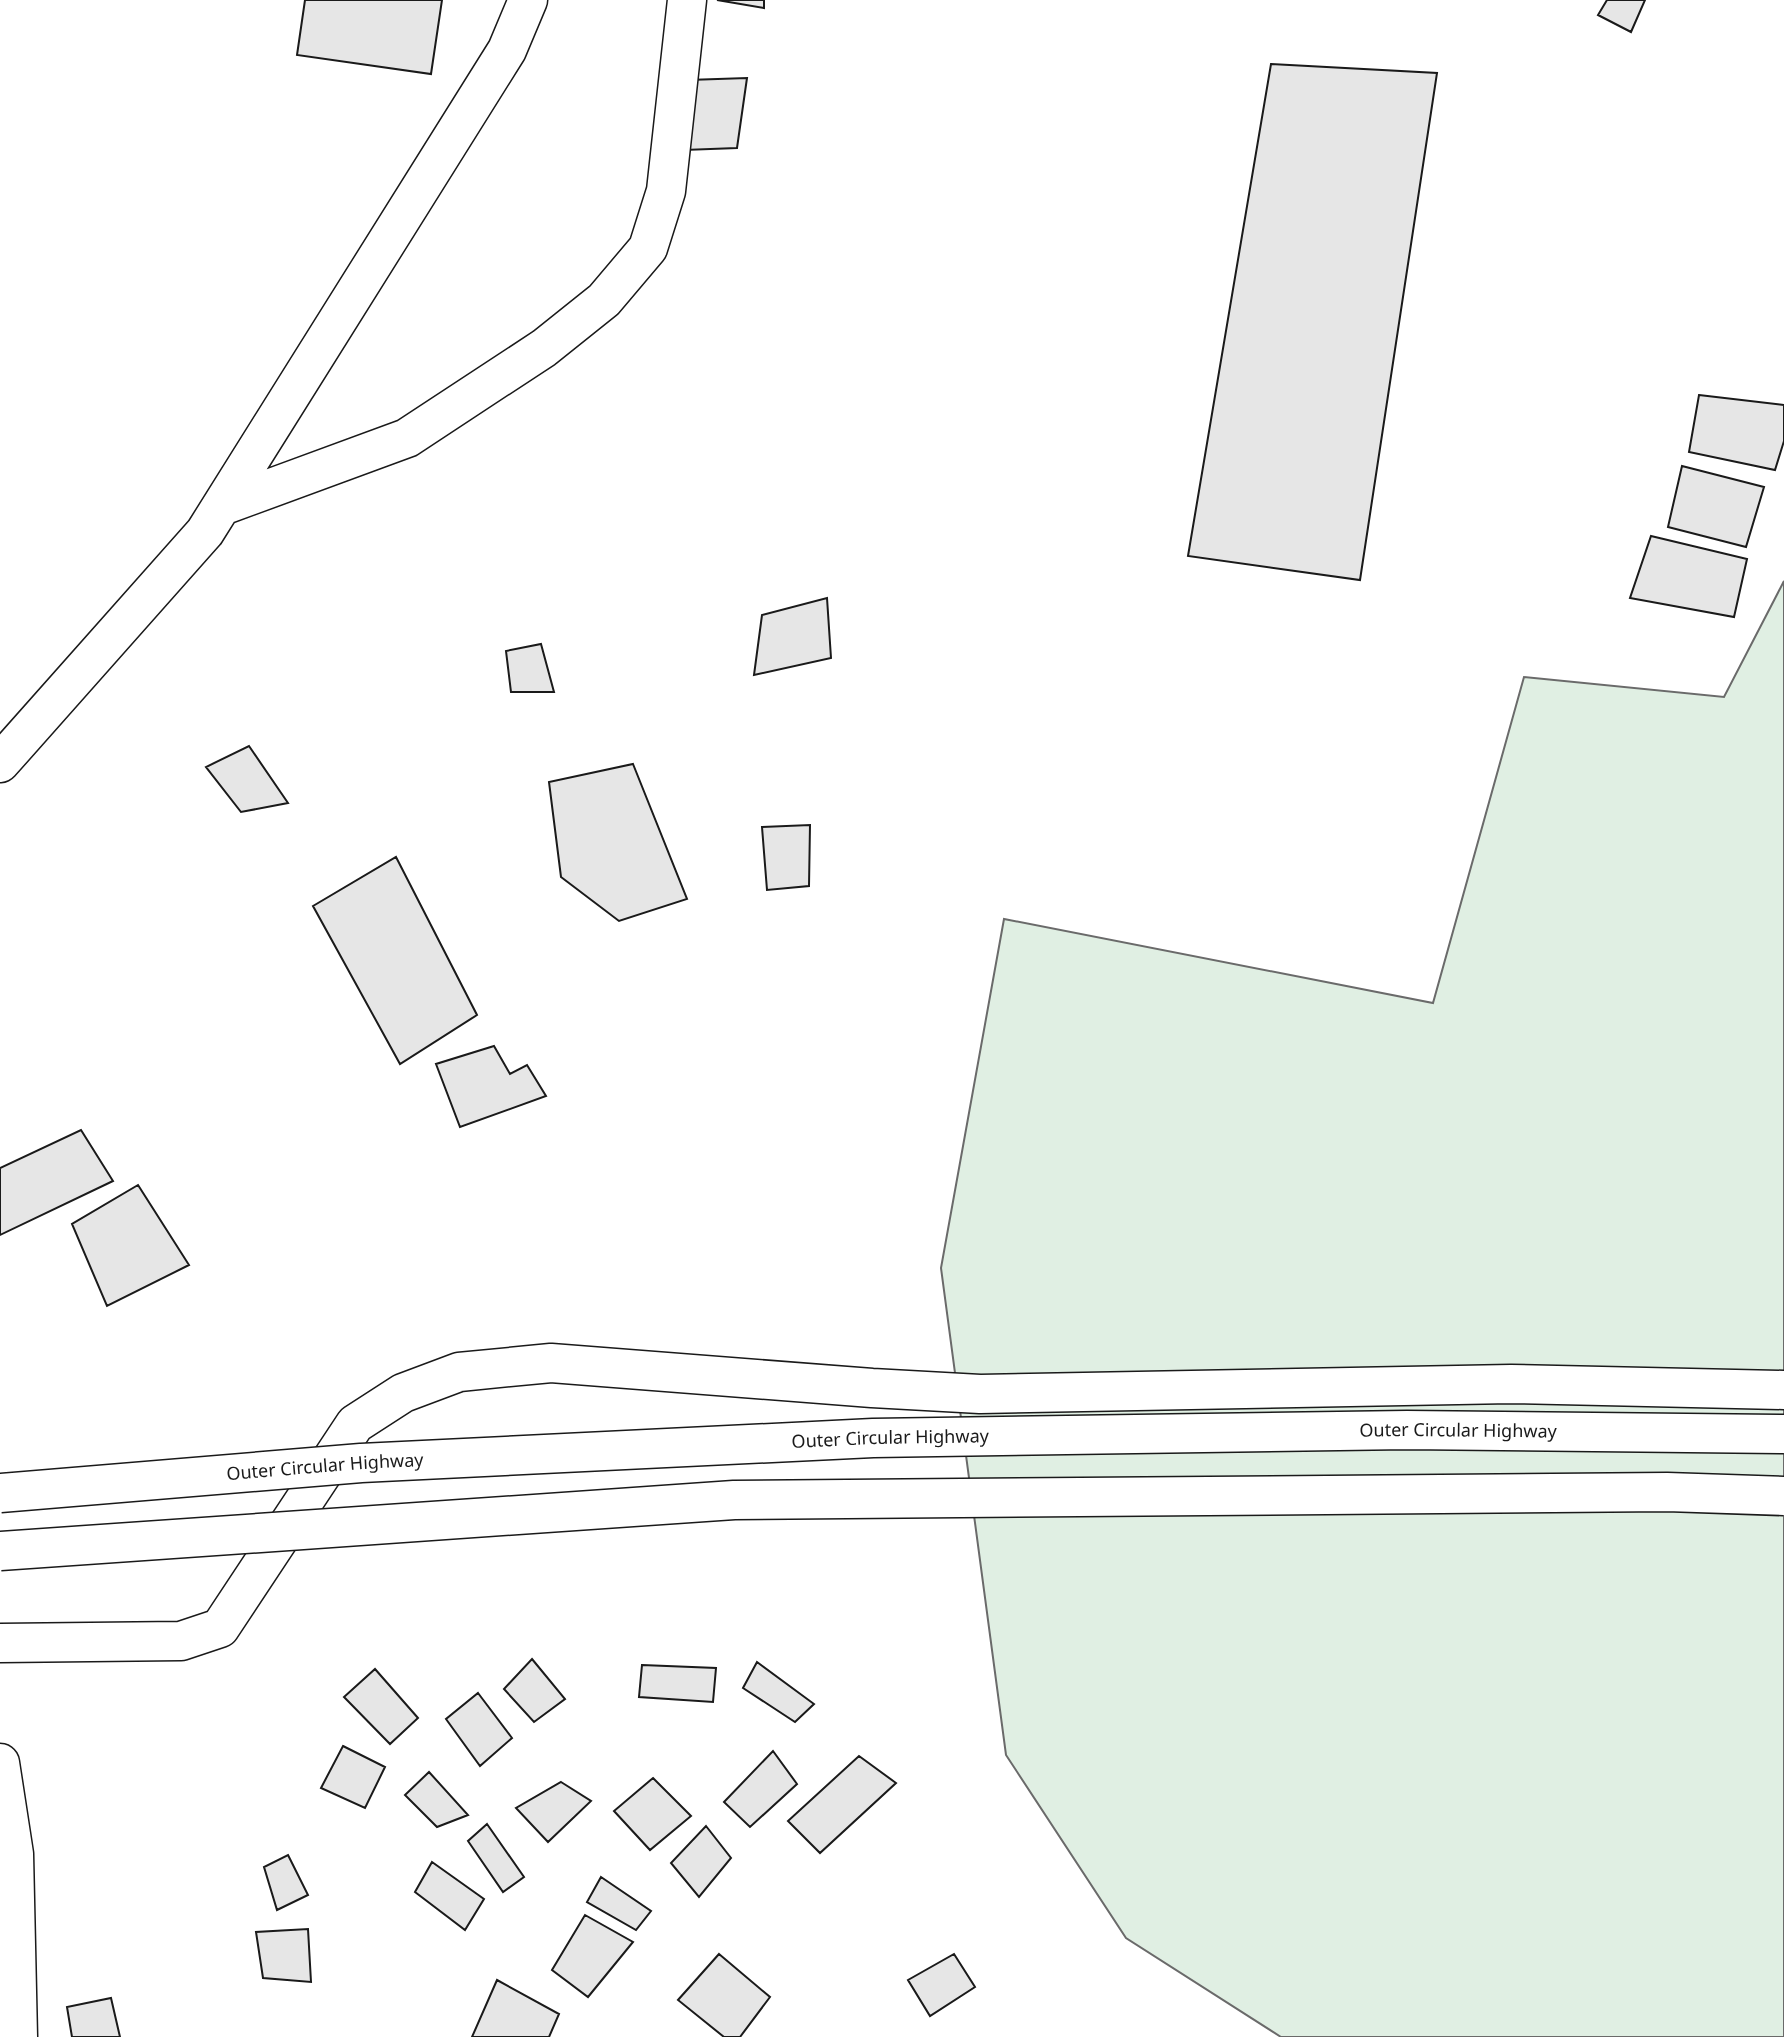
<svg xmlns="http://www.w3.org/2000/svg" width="1784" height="2037" viewBox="0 0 1784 2037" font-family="'Noto Sans',sans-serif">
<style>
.green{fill:#e0efe3;stroke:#6a6a6a;stroke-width:2}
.building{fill:#e6e6e6;stroke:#1a1a1a;stroke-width:2}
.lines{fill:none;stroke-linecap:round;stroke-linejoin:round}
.minor-casing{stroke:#1a1a1a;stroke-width:41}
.minor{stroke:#fff;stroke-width:38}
.highway-bridge-casing{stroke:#1a1a1a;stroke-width:41;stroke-linecap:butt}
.highway-bridge{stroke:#fff;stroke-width:38}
.labels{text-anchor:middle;stroke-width:5;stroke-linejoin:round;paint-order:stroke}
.street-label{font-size:18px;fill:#1a1a1a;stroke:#fff}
</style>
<rect width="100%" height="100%" fill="#fff"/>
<path class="green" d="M1784,581V2037H1281L1126,1938L1006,1755L941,1268L1004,919L1433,1003L1524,677L1724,697Z"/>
<path class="building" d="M305,0H442L431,74L297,55Z
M717,0H764V8Z
M1607,0H1645L1631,32L1598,15Z
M1271,64L1437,73L1360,580L1188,556Z
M747,78L737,148L684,150L688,80Z
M1699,395L1784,405V441L1775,470L1689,452Z
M1682,466L1764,487L1746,547L1668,527Z
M1651,536L1747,559L1734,617L1630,598Z
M827,598L831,658L754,675L762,615Z
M541,644L554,692H511L506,651Z
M249,746L288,803L241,812L206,767Z
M633,764L687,899L619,921L561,877L549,782Z
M810,825L809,886L767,890L762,827Z
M396,857L477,1015L400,1064L313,906Z
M494,1046L510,1074L527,1065L546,1096L460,1127L436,1064Z
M81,1130L113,1181L0,1235V1168Z
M138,1185L189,1265L107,1306L72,1224Z
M532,1659L565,1699L534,1722L504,1689Z
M757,1662L814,1704L795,1722L743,1688Z
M642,1665L716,1668L713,1702L639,1697Z
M375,1669L418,1718L390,1744L344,1697Z
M478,1693L512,1738L480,1766L446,1719Z
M343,1746L385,1767L365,1808L321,1788Z
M773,1751L797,1784L750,1827L724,1802Z
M859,1756L896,1783L820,1853L788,1821Z
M429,1772L468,1815L437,1827L405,1795Z
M653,1778L691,1816L650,1850L614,1811Z
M561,1782L591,1801L548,1842L516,1808Z
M487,1824L524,1877L503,1892L468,1841Z
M706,1826L731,1858L699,1897L671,1863Z
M288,1855L308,1895L277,1910L264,1867Z
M432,1862L484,1899L465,1930L415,1892Z
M601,1877L651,1911L636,1930L587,1902Z
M585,1915L633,1942L588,1997L552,1970Z
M308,1929L311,1982L263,1978L256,1932Z
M719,1954L770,1997L740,2037H724L678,2000Z
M954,1954L975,1987L930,2016L908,1980Z
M497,1980L559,2014L549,2037H472Z
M111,1998L120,2037H72L67,2007Z"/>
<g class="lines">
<g class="minor-casing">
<path id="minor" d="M222,506L407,438L544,348L604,300L648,248L666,191L687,0
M0,763L205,532L507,50L528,0
M0,1643L181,1641L220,1628L355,1424L403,1393L459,1372L551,1363L872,1388L980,1394L1511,1384L1784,1390
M0,1763L14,1854L18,2037"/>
</g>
<use href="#minor" class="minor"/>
<g class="highway-bridge-casing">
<g id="highway-bridge">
<path id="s1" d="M0,1493L361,1463L873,1438L1407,1430L1784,1434"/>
<path d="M0,1551L734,1500L1667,1492L1784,1496"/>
</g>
</g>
<use href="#highway-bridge" class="highway-bridge"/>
</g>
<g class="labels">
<g class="street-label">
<text dy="6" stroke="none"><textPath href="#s1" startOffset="1460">Outer Circular Highway</textPath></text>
<text dy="6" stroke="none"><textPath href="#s1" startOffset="892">Outer Circular Highway</textPath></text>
<text dy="6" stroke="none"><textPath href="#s1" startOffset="326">Outer Circular Highway</textPath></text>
</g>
</g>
</svg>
